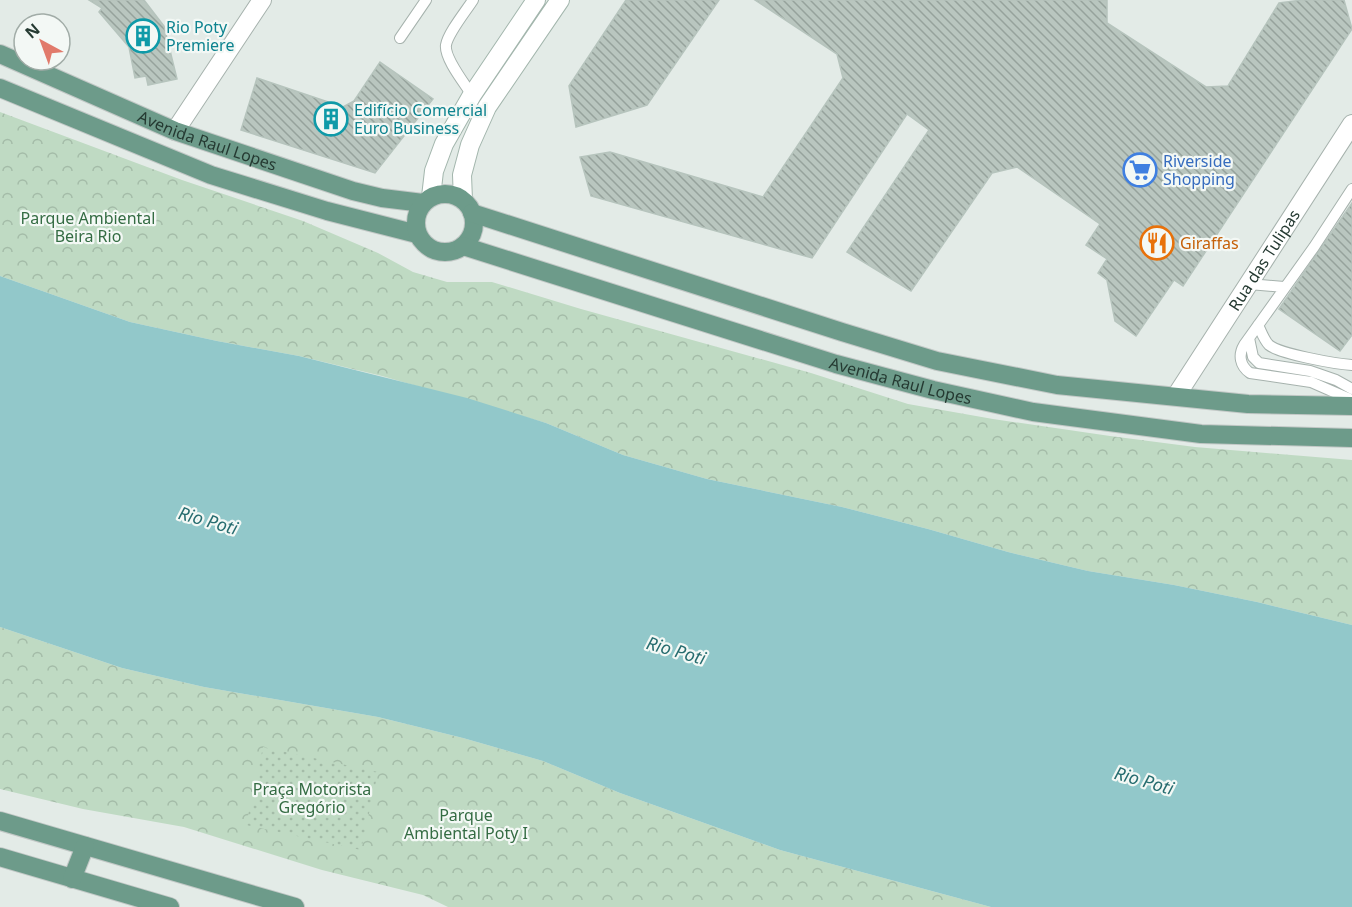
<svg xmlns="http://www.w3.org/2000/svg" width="1352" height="907" viewBox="0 0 1352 907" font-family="'Noto Sans',sans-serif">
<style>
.forest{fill:url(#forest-crowns)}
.park{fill:url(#park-dots)}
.water{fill:#92c8ca}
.building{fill:url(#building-back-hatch);stroke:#b6c4bd;stroke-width:1.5}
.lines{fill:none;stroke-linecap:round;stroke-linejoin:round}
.lane-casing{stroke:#a6b2ad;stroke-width:12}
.street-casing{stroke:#a6b2ad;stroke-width:20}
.secondary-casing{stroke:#a3b6ad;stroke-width:20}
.primary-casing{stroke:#c2c8c6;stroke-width:20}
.lane{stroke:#fff;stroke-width:10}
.street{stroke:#fff;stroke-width:18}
.secondary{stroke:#fff;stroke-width:18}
.primary{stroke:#6d9b8a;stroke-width:18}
.labels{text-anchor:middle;stroke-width:4.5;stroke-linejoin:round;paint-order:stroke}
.culture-label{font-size:16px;fill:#0d838f;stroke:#f3f8f5;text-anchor:start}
.street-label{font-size:16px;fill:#253a32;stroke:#f3f8f5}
.shop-label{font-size:16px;fill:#366cbe;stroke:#f3f8f5;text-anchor:start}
.park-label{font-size:16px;fill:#346c43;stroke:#f3f8f5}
.food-label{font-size:16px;fill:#c56008;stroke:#f3f8f5;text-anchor:start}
.water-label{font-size:18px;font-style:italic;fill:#266c6f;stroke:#f3f8f5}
</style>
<defs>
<pattern id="forest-crowns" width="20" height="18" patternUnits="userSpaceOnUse" patternTransform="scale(1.5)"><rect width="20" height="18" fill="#bfdac3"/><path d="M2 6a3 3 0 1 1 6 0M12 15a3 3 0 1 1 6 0" fill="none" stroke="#a4bca8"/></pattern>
<pattern id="park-dots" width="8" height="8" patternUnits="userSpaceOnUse" patternTransform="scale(1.5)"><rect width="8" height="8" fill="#bfdac3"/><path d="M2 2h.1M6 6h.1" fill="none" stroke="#a4bca8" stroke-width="1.8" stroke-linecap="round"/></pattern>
<pattern id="building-back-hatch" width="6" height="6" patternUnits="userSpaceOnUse" patternTransform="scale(1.5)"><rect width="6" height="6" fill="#b9c6bf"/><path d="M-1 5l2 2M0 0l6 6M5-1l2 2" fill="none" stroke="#96a29c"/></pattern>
</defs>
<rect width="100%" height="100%" fill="#e3ebe7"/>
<path class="forest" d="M0,112L182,180L303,221L378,253L413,272L447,282H492L581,309L811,373L908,404L993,419L1110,436L1195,447L1352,460V625L1257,602L1174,585L1088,571L1008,552L928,529L842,507L707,479L623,455L546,423L382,376L299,356L217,341L130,322L0,276Z
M0,627L122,668L204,687L378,717L463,738L543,761L620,793L780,850L991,907H448L423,895L322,870L184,827L83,809L0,789Z"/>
<path class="park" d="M263,747L378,772L361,850L246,825Z"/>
<path class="water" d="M0,276L130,322L217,341L299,356L467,398L546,423L623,455L707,479L842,507L928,529L1008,552L1088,571L1174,585L1257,602L1352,625V907H991L780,850L620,793L543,761L463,738L378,717L204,687L122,668L0,627Z"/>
<path class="building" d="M89,0H144L164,26L177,79L148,85L146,76L135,78L129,47L99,12L102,8Z
M626,0H719L647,105L576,127L569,86Z
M755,0H1107V23L1206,87L1228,86L1279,3L1302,0H1344L1352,29L1183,286L1174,280L1136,336L1115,321L1107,280L1098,273L1107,259L1086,245L1100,224L1017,167L992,173L911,291L847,252L929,130L907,114L812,258L591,196L580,157L610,152L763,197L843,78L837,54Z
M380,62L433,99L375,173L241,130L257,78L343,107L354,101Z
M1352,203V335L1340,351L1279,309Z"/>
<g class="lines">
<g class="lane-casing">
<path id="lane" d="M400,38L426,0
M472,95C465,84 444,58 446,45C448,33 466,11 473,0
M1352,189L1314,247L1244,345C1238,355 1240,366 1250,373L1311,382L1352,400
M1249,284L1284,287
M1258,325C1261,331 1264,340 1269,345C1280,354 1336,364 1352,365
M1249,338L1253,357L1259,363L1310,371L1336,380L1352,389"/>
</g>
<g class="street-casing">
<g id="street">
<path d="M175,131L262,0"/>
<path id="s1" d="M1176,396L1352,124"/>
</g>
</g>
<g class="secondary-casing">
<path id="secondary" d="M431,197L434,171L444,144L472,95L536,0
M463,200L462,175L470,145L487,107L560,0"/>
</g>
<g class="primary-casing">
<g id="primary">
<path id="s2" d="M0,54L175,131L353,191L382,198L423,203"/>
<path d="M0,88L211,175L327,211L417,234"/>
<circle cx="445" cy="223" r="29"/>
<path d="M472,213L842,332L937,361L1057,385L1248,404L1352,406"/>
<path id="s3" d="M463,246L836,364L933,390L1033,412L1201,434L1352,438"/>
<path d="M0,821L295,907"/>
<path d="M0,857L170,907"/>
<path d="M72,879L85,846"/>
</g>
</g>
<use href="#lane" class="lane"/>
<use href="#street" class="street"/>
<use href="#secondary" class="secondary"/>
<use href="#primary" class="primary"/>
</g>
<defs>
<g id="building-ring" transform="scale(1.725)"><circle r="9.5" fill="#f3f8f5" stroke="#0f9aa8" stroke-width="1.5"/><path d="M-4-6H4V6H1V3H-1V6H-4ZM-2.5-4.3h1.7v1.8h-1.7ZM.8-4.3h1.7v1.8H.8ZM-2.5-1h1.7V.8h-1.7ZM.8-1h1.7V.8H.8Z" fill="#0f9aa8"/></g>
<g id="supermarket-ring" transform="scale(1.725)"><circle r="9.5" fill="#f3f8f5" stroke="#3f7fe0" stroke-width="1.5"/><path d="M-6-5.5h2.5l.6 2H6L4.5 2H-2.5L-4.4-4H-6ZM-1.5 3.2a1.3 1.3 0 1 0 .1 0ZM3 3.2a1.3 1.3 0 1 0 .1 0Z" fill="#3f7fe0"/></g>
<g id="restaurant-ring" transform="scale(1.725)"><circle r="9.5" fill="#f3f8f5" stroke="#e8710a" stroke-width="1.5"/><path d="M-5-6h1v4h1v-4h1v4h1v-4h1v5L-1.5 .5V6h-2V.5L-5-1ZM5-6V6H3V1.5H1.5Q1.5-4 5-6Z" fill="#e8710a"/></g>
</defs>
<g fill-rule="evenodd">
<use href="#building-ring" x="143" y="36"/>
<use href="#building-ring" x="331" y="119"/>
<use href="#supermarket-ring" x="1140" y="170"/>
<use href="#restaurant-ring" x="1157" y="243"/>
</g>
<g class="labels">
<g class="culture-label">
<text x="166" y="33">Rio Poty<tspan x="166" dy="18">Premiere</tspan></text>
<text x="354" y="116">Edifício Comercial<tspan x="354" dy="18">Euro Business</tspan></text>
</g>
<g class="street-label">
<text dy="6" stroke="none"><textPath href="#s2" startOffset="225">Avenida Raul Lopes</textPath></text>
<text dy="6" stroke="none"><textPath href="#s1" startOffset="162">Rua das Tulipas</textPath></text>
<text dy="6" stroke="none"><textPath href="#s3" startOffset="458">Avenida Raul Lopes</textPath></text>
</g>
<g class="shop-label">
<text x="1163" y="167">Riverside<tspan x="1163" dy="18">Shopping</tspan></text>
</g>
<g class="park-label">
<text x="88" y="224">Parque Ambiental<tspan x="88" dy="18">Beira Rio</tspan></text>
<text x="312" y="795">Praça Motorista<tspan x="312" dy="18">Gregório</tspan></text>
<text x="466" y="821">Parque<tspan x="466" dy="18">Ambiental Poty I</tspan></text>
</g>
<g class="food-label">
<text x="1180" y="249">Giraffas</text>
</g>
<g class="water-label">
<text transform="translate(208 521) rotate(16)" y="6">Rio Poti</text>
<text transform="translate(676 651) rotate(16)" y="6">Rio Poti</text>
<text transform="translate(1144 781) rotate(16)" y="6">Rio Poti</text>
</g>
</g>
<g transform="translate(42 42) rotate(319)"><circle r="28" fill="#f3f8f5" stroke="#a1aca7" stroke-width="1.5"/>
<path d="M0-4.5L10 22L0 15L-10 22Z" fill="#e17a6b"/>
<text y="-9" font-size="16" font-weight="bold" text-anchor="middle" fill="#253a32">N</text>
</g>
</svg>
